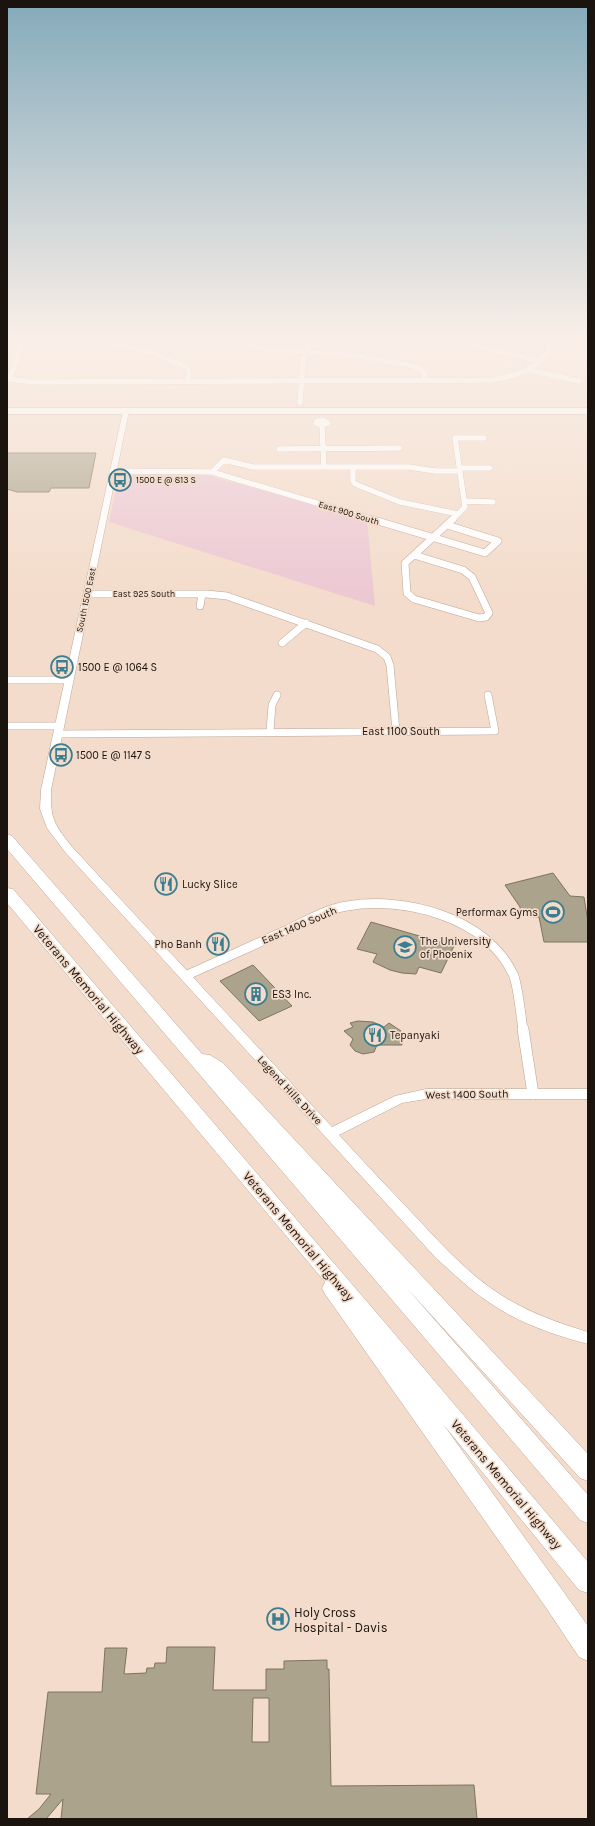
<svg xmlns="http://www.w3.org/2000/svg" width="595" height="1826" viewBox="0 0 595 1826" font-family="Karla,sans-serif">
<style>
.green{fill:#ecc8d3}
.building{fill:#aba38b;stroke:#7c745e;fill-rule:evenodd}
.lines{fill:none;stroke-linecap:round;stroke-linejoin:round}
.minor-far3-casing{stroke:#bba595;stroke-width:6}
.minor-far2-casing{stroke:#bba595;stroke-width:8}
.minor-far1-casing{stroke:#bba595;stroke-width:10}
.minor-casing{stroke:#bba595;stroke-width:12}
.tertiary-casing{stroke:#bba595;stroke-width:1}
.primary-casing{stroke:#bba595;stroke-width:1}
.motorway-casing{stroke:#bba595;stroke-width:1}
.minor-far3{stroke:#fff;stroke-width:5.5}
.minor-far2{stroke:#fff;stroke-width:7}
.minor-far1{stroke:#fff;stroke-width:9}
.minor{stroke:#fff;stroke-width:11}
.tertiary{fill:#fff;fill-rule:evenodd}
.primary{fill:#fff;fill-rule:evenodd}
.motorway{fill:#fff;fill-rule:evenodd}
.labels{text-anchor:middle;stroke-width:3.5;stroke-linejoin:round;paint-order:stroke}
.far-poi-label{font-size:9px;fill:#1b140e;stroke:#f3dccb;text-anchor:start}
.far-street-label{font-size:9px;fill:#1b140e;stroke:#f3dccb}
.poi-label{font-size:11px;fill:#1b140e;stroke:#f3dccb;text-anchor:start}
.street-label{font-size:11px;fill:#1b140e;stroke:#f3dccb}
.near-street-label{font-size:13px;fill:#1b140e;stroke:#f3dccb}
.near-poi-label{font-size:13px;fill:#1b140e;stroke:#f3dccb;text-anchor:start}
</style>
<rect width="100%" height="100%" fill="#f3dccb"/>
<path class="green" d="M119,475H207L367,520L375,606L109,522Z"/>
<path class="building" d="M7,453H96L89,488H51L49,492H17L7,489Z
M553,873L570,896L584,897L588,922V942H544L539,917L521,916L520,907L505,885Z
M371,922L454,946L441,973L419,967L416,974L402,973L390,970L373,962L377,954L357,949Z
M253,965L292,1006L259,1021L220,981Z
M358,1021L373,1022L384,1027L389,1023L401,1031L402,1045H377L374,1052L363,1054L355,1051L350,1045L353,1039L344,1031L353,1027L350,1023Z
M167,1647H215L213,1690H266V1669H284V1661L327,1660V1669H329L331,1786L474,1785L477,1819H61L63,1799L46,1819H27L39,1809L51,1794H36L48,1692H102L105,1648H127L124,1674L146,1673L147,1668H154L155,1663H166ZM253,1698H269V1742H252Z"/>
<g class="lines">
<g class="minor-far3-casing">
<path id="minor-far3" d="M233,338L266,349L352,355L404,364L420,368L424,373L426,381
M445,338L539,361
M7,339C62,339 121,336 172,361C176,363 185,365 188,369C190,372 188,377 188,381
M529,370L579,381
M7,379L36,382L491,380C516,376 539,370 551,346L547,338
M9,380L24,338
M300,403L303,361L311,338
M323,420L328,423L323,425L316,423L317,421Z
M322,425L324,467
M279,449L399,448
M353,467V481L355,484L400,502L458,514
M460,468H490
M112,471L212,472L224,460L253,467H409L435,471H460
M212,472L374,520
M464,501L493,502
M452,520L465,507L455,438H484"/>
</g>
<g class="minor-far2-casing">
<path id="minor-far2" d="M371,519L485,553L498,541L447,525
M414,555L463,570L472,577L489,613L486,617L479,618L414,599L407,593L405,563Z
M414,555L453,519
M87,594H207L227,596L377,649L387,657L390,665L396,731
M200,606L202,594
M282,643L306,623
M7,680H69
M7,726H59
M270,731L272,705L277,695
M57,734L495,731L488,695"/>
</g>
<g class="minor-far1-casing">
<path id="minor-far1" d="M185,976C219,961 253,945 287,930C306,921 326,909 347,906C404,896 486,917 513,974C518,984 521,1017 523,1030"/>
</g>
<g class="minor-casing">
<path id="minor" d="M523,1029L533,1094"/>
</g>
<g class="tertiary-casing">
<path id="tertiary" d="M126,409L129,411L51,790C50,820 55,825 73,848L332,1127L395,1096L426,1089H588V1099H426L402,1103L339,1135C364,1162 389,1189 414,1215C441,1244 468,1274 501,1295C528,1312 558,1323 588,1332V1344C554,1335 519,1323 490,1303C470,1290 454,1274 436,1258L65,852L47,828L40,809L41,790L123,411Z"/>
</g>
<g class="primary-casing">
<path id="primary" d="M7,408H588V414H7Z"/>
</g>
<g class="motorway-casing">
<path id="motorway" d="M7,834L12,836L202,1054L210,1055L223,1063L588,1454V1481L580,1478L405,1286L588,1495V1523L580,1520L7,849Z
M7,888L13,889L381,1318L588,1562V1593L579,1590L443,1424L588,1626V1661L579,1657L547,1609L325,1294L322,1288L325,1282L7,903Z"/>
</g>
<use href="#minor-far3" class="minor-far3"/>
<use href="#minor-far2" class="minor-far2"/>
<use href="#minor-far1" class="minor-far1"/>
<use href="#minor" class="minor"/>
<use href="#tertiary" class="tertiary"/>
<use href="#primary" class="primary"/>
<use href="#motorway" class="motorway"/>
</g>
<linearGradient id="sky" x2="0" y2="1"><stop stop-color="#84aabb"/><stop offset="0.57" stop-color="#faefe8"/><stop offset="1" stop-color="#faefe8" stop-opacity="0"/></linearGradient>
<rect width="595" height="593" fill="url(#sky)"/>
<defs>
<g id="bus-ring" transform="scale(1.15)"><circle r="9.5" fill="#f3dccb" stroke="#3c7e8f" stroke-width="1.5"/><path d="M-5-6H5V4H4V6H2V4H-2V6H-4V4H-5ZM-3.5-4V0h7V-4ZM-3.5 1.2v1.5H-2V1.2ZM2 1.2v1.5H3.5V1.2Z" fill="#3c7e8f"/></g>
<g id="restaurant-ring" transform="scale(1.15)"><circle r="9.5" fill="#f3dccb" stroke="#3c7e8f" stroke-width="1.5"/><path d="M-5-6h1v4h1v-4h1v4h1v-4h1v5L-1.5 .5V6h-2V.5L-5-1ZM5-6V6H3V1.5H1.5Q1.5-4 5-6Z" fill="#3c7e8f"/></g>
<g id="stadium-ring" transform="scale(1.15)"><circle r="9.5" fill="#f3dccb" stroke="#3c7e8f" stroke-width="1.5"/><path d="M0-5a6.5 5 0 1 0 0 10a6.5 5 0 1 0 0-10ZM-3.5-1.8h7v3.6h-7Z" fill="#3c7e8f"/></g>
<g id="university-ring" transform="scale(1.15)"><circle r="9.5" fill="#f3dccb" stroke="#3c7e8f" stroke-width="1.5"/><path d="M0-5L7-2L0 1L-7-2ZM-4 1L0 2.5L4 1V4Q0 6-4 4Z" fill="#3c7e8f"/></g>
<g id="building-ring" transform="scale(1.15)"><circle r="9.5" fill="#f3dccb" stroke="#3c7e8f" stroke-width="1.5"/><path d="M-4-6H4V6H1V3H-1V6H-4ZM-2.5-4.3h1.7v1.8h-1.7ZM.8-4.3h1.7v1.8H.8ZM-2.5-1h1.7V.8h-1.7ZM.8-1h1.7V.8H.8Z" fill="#3c7e8f"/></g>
<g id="hospital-ring" transform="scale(1.15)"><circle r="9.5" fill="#f3dccb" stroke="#3c7e8f" stroke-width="1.5"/><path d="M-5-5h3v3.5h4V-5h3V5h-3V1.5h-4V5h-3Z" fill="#3c7e8f"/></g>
</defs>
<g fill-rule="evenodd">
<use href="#bus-ring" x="120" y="480"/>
<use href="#bus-ring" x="62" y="667"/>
<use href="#bus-ring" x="61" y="755"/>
<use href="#restaurant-ring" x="166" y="884"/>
<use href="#stadium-ring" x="553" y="912"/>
<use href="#restaurant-ring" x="218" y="944"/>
<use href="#university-ring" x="405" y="947"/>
<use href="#building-ring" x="256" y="994"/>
<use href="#restaurant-ring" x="375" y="1035"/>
<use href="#hospital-ring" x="278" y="1619"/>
</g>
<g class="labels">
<g class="far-poi-label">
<text x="136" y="483">1500 E @ 813 S</text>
</g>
<g class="far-street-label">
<text transform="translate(349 513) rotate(17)" y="3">East 900 South</text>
<text x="144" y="597">East 925 South</text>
<text transform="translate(86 600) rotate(-78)" y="3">South 1500 East</text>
</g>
<g class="poi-label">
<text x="78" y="671">1500 E @ 1064 S</text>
<text x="76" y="759">1500 E @ 1147 S</text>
<text x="182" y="888">Lucky Slice</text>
<text x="538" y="916" text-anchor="end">Performax Gyms</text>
<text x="420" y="945">The University<tspan x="420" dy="13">of Phoenix</tspan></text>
<text x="202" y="948" text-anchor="end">Pho Banh</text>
<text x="272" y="998">ES3 Inc.</text>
<text x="390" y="1039">Tepanyaki</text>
</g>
<g class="street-label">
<text x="401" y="735">East 1100 South</text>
<text transform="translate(299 925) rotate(-23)" y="4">East 1400 South</text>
<text transform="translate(290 1090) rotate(47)" y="4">Legend Hills Drive</text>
<text transform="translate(467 1094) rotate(-1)" y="4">West 1400 South</text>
</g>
<g class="near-street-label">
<text transform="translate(89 989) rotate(50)" y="5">Veterans Memorial Highway</text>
<text transform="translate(299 1236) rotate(50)" y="5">Veterans Memorial Highway</text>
<text transform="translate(507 1484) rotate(50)" y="5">Veterans Memorial Highway</text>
</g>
<g class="near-poi-label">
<text x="294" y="1617">Holy Cross<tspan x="294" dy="15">Hospital - Davis</tspan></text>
</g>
</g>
<rect width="595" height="1826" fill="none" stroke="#1b140e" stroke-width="16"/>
</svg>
